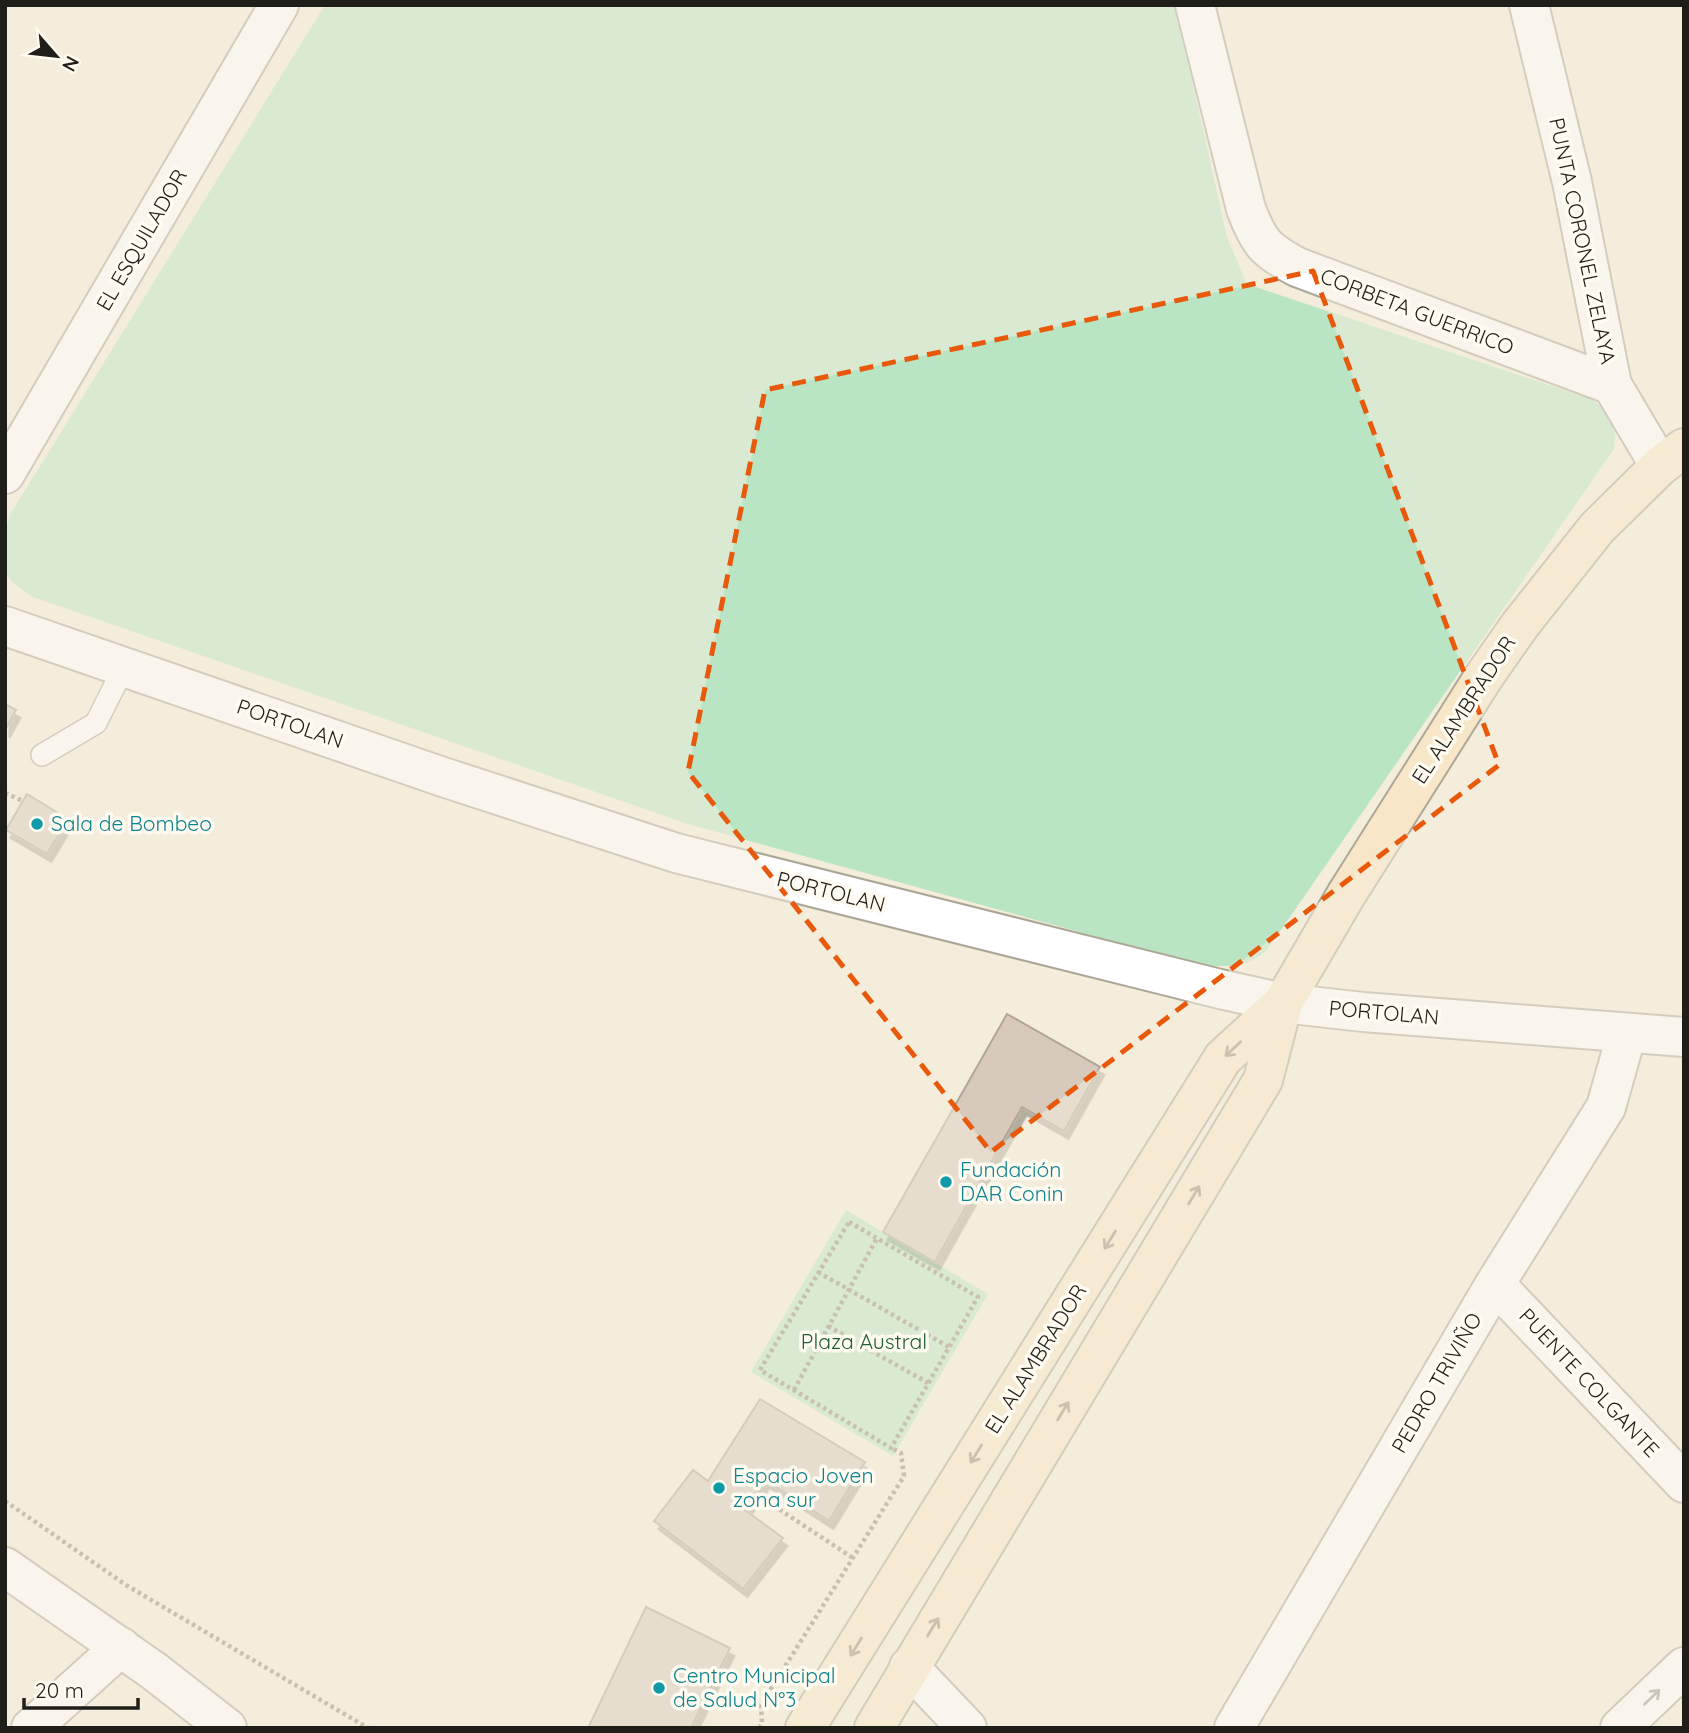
<svg xmlns="http://www.w3.org/2000/svg" width="1689" height="1733" viewBox="0 0 1689 1733" font-family="Quicksand,sans-serif">
<style>
.green{fill:#bae5c4}
.building{fill:#d7cabc;stroke:#b2a598;stroke-width:2;filter:url(#shadow)}
.lines{fill:none;stroke-linecap:round;stroke-linejoin:round}
.service-casing{stroke:#ada797;stroke-width:24}
.minor-casing{stroke:#ada797;stroke-width:42}
.tertiary-casing{stroke:#ada797;stroke-width:42}
.secondary-casing{stroke:#ada797;stroke-width:42}
.path{stroke:#928d81;stroke-width:4.5;stroke-dasharray:3.5 3.5;stroke-linecap:butt}
.service{stroke:#fff;stroke-width:21}
.minor{stroke:#fff;stroke-width:38}
.tertiary{stroke:#fff;stroke-width:38}
.secondary{stroke:#f8e6c8;stroke-width:38}
.oneway{stroke:#978c79}
.oneway2{stroke:#9b9a97}
.marked{fill:none;stroke:#e8590c;stroke-width:5;stroke-dasharray:14 9;stroke-linejoin:round}
.culture-dot{fill:#0f9aa8;stroke:#fffbf0;stroke-width:2.5}
.labels{text-anchor:middle;stroke-width:7;stroke-linejoin:round;paint-order:stroke}
.street-label{font-size:21px;fill:#201e18;stroke:#fffbf0}
.culture-label{font-size:21px;fill:#0d838f;stroke:#fffbf0;text-anchor:start}
.park-label{font-size:21px;fill:#1e5e34;stroke:#fffbf0}
</style>
<defs>
<filter id="shadow"><feDropShadow dx="4.5" dy="8" stdDeviation="0" flood-color="#0004"/></filter>
</defs>
<rect width="100%" height="100%" fill="#f4eddc"/>
<path class="green" d="M325,5H1175L1227,237L1247,284L1593,400C1613,418 1617,422 1614,449L1267,950C1248,968 1226,967 1200,965L691,825L33,597C25,591 12,585 7,575C0,562 5,526 11,513Z
M846,1210L988,1294L893,1456L751,1372Z"/>
<path class="building" d="M5,704L16,710L5,730Z
M27,794L68,819L47,854L6,830Z
M1007,1014L1100,1067L1064,1131L1022,1107L935,1262L883,1232Z
M760,1399L865,1462L829,1521L765,1480L745,1510L783,1538L743,1589L654,1521L693,1470L708,1481Z
M646,1607L730,1648L691,1728H588Z"/>
<g class="lines">
<g class="service-casing">
<path id="service" d="M42,755L96,723L124,667"/>
</g>
<g class="minor-casing">
<path id="minor" d="M1195,5L1246,209C1259,243 1265,250 1297,267L1612,385
M1529,5L1572,182L1612,385L1660,466
M5,474L279,5
M5,626L443,777L676,853L1220,989L1283,1003L1363,1012L1684,1037
M1495,1284L1684,1483
M909,1667L967,1728
M31,1728L121,1647
M1234,1728L1495,1284L1606,1107L1627,1033
M1620,1728L1684,1667"/>
</g>
<g class="tertiary-casing">
<path id="tertiary" d="M5,1567L154,1671L227,1728"/>
</g>
<g class="secondary-casing">
<path id="secondary" d="M805,1728L1223,1058L1283,1003
M874,1728L1263,1080L1283,1003L1346,895L1483,678L1520,625L1597,528L1660,466L1684,448"/>
</g>
<path class="path" d="M5,793L23,801
M849,1222L978,1297L891,1448L760,1370Z
M818,1272L949,1347
M828,1326L928,1383
M794,1390L877,1238
M756,1494L853,1558
M5,1501L126,1585L368,1728
M759,1728L762,1724L761,1705L904,1476L901,1453L891,1448"/>
<use href="#service" class="service"/>
<use href="#minor" class="minor"/>
<use href="#tertiary" class="tertiary"/>
<use href="#secondary" class="secondary"/>
</g>
<defs><path id="oneway-shaft" d="M-6 0H5M1.5-3L5.5 0L1.5 3" fill="none" stroke-width="1.6" stroke-linecap="round" stroke-linejoin="round" transform="scale(1.75)"/></defs>
<g class="oneway">
<use href="#oneway-shaft" transform="translate(1233 1049) rotate(137)"/>
<use href="#oneway-shaft" transform="translate(1194 1195) rotate(-59)"/>
<use href="#oneway-shaft" transform="translate(1110 1240) rotate(122)"/>
<use href="#oneway-shaft" transform="translate(1063 1411) rotate(-59)"/>
<use href="#oneway-shaft" transform="translate(976 1454) rotate(122)"/>
<use href="#oneway-shaft" transform="translate(933 1627) rotate(-59)"/>
<use href="#oneway-shaft" transform="translate(856 1647) rotate(122)"/>
</g>
<use class="oneway2" href="#oneway-shaft" transform="translate(1652 1697) rotate(-44)"/>
<path d="M0 0H1689V1733H0ZM1313,271L1499,765L991,1152L688,772L765,390Z" fill="#f4eddc" fill-opacity=".55" fill-rule="evenodd"/>
<path class="marked" d="M1313,271L1499,765L991,1152L688,772L765,390Z"/>
<g class="culture-dot">
<circle cx="37" cy="824" r="7"/>
<circle cx="946" cy="1182" r="7"/>
<circle cx="719" cy="1488" r="7"/>
<circle cx="659" cy="1688" r="7"/>
</g>
<g class="labels">
<g class="street-label">
<text transform="translate(142 240) rotate(-60)" y="7">EL ESQUILADOR</text>
<text transform="translate(1582 241) rotate(78)" y="7">PUNTA CORONEL ZELAYA</text>
<text transform="translate(1417 312) rotate(21)" y="7">CORBETA GUERRICO</text>
<text transform="translate(1464 710) rotate(-57)" y="7">EL ALAMBRADOR</text>
<text transform="translate(290 724) rotate(19)" y="7">PORTOLAN</text>
<text transform="translate(831 892) rotate(14)" y="7">PORTOLAN</text>
<text transform="translate(1384 1013) rotate(5)" y="7">PORTOLAN</text>
<text transform="translate(1036 1359) rotate(-58)" y="7">EL ALAMBRADOR</text>
<text transform="translate(1437 1383) rotate(-60)" y="7">PEDRO TRIVIÑO</text>
<text transform="translate(1589 1383) rotate(47)" y="7">PUENTE COLGANTE</text>
</g>
<g class="culture-label">
<text x="51" y="831">Sala de Bombeo</text>
<text x="960" y="1177">Fundación<tspan x="960" dy="24">DAR Conin</tspan></text>
<text x="733" y="1483">Espacio Joven<tspan x="733" dy="24">zona sur</tspan></text>
<text x="673" y="1683">Centro Municipal<tspan x="673" dy="24">de Salud N°3</tspan></text>
</g>
<g class="park-label">
<text x="864" y="1349">Plaza Austral</text>
</g>
</g>
<rect width="1689" height="1733" fill="none" stroke="#201e18" stroke-width="14"/>
<g transform="translate(56 56) rotate(118)" stroke="#fffbf0" stroke-width="5" paint-order="stroke">
<path d="M0-5L12 26L0 18L-12 26Z" fill="#201e18"/>
<text y="-10" font-size="19" font-weight="bold" text-anchor="middle" fill="#201e18">N</text>
</g>
<path d="M24 1698v10h114v-10" fill="none" stroke="#201e18" stroke-width="3.5"/>
<text x="35" y="1698" font-size="21" fill="#201e18" stroke="#fffbf0" stroke-width="5" paint-order="stroke">20 m</text>
</svg>
